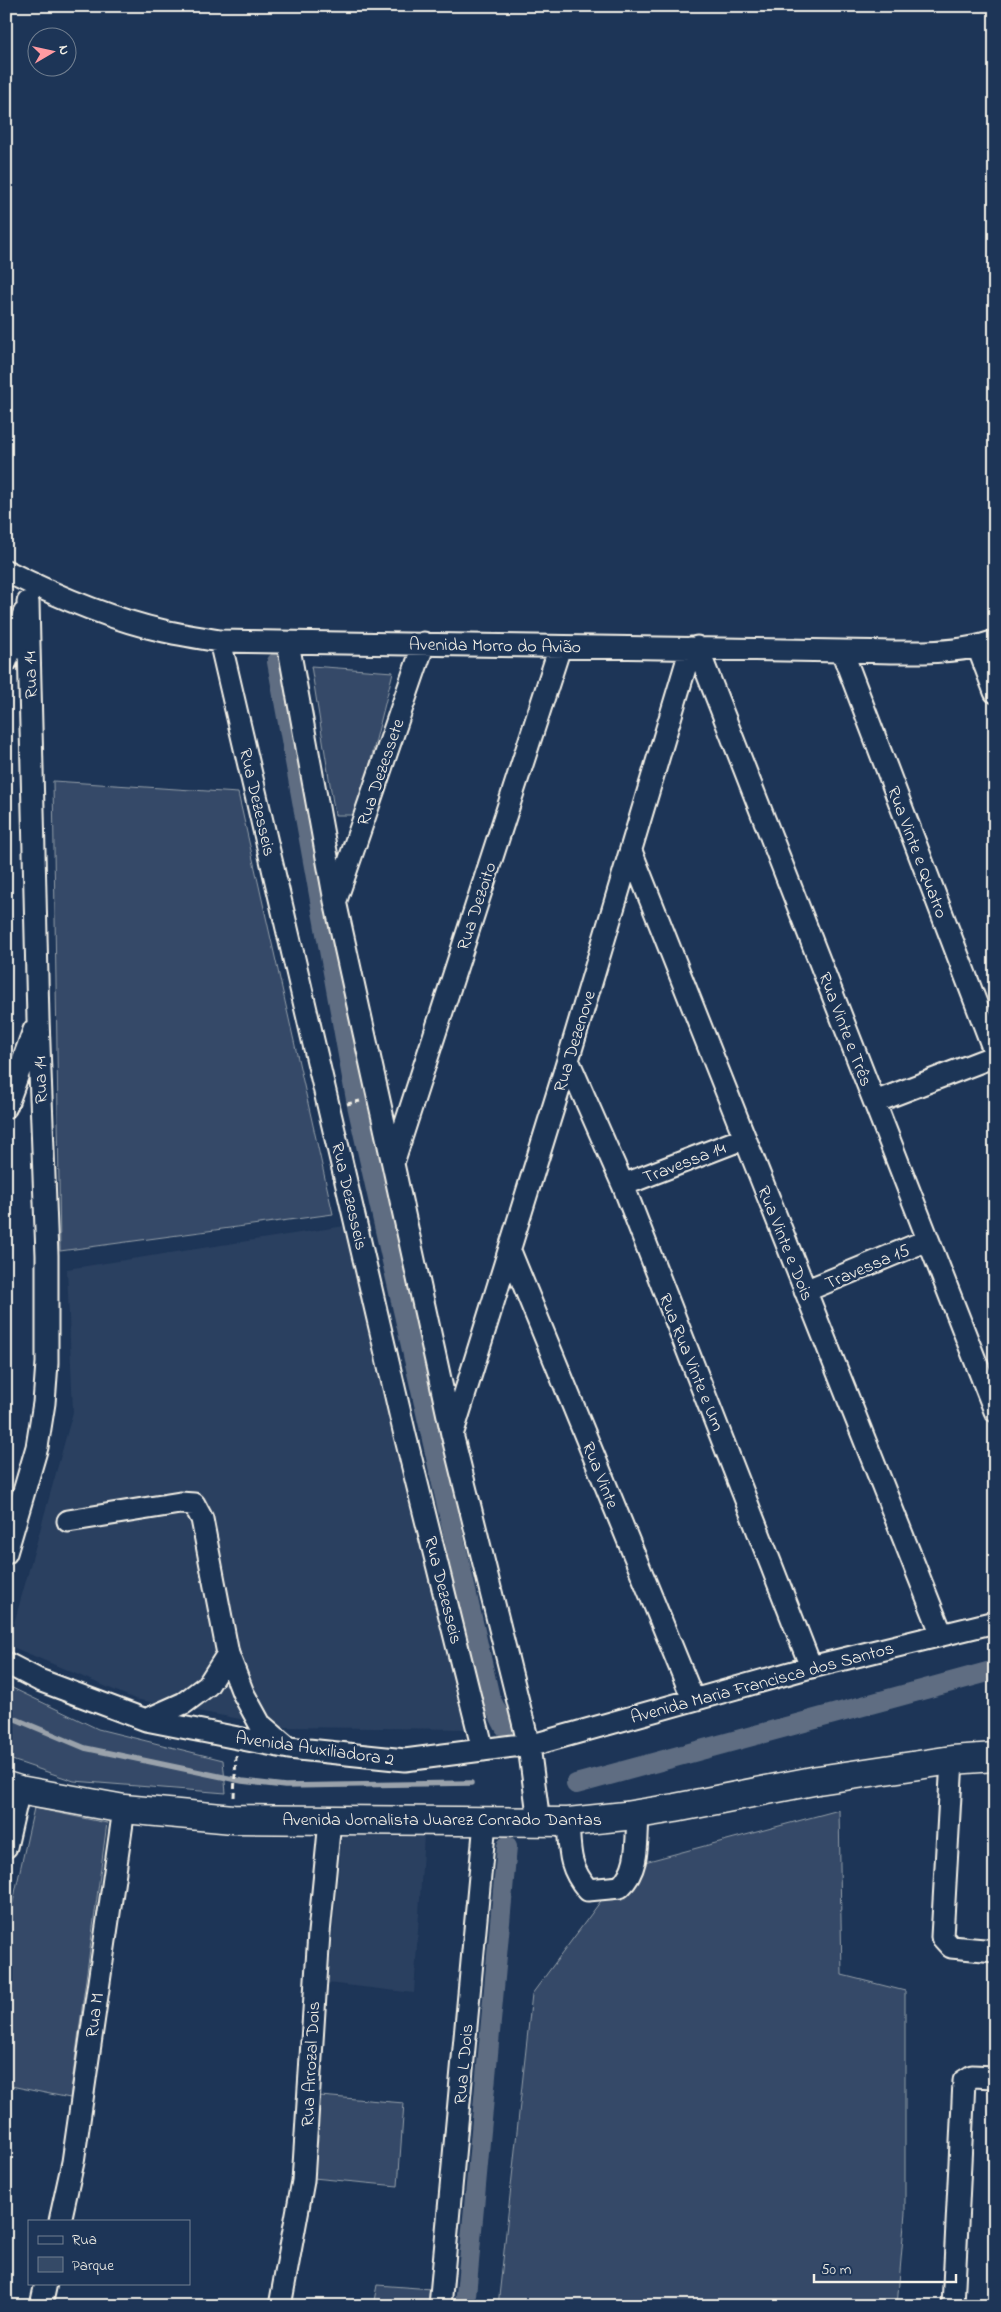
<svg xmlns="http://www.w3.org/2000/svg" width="1001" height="2312" viewBox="0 0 1001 2312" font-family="'Indie Flower',sans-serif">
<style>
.built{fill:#2a4060}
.green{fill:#354a67;stroke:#949ea8}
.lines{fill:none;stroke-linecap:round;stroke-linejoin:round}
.stream{stroke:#9aa2ab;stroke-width:5.5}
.canal{stroke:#5e6d82;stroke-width:20}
.minor-casing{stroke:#f4f1e8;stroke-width:25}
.major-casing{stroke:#f4f1e8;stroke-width:31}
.path{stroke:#f4f1e8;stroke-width:3;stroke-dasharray:5 4;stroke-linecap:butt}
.minor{stroke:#1d3557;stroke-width:21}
.major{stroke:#1d3557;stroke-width:28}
.labels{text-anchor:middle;stroke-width:5;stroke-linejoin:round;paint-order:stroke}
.street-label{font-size:18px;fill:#f4f1e8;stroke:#1d3557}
</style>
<rect width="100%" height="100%" fill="#1d3557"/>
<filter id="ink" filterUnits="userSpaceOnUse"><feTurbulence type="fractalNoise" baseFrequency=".02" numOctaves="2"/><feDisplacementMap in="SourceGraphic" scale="10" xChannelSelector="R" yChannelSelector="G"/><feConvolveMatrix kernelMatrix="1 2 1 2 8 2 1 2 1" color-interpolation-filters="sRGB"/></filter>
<g filter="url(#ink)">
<path class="built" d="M351,1225L471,1729L281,1727L135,1699L8,1645L73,1412L67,1269Z
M342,1835H424L414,1993L328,1983Z"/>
<path class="green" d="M311,666L393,672L357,815H335Z
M53,781L238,793L333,1214L60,1251Z
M6,1685L98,1729L223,1760L226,1793L74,1781L6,1758Z
M34,1808L107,1823L70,2098L6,2085V1933Z
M839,1810L842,1975L905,1991V2213L897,2306H498L532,1994L626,1867Z
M320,2096L404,2103L398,2186L313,2178Z
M377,2285L432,2289L430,2306H373Z"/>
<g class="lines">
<path class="stream" d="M6,1715L85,1748L242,1781L285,1786L471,1783"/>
<path class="canal" d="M277,662L357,1105L490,1698L505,1727
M576,1784L995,1670
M465,2306L507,1846"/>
<g class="minor-casing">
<path id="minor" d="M6,571C56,596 110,619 164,631C182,635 201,638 220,641L842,651C887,651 953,657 995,641
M220,641L405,1435L483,1750
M288,643L335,901L393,1164L452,1434L529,1746L811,1667L995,1622
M697,647L995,1411
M978,647L995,692
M842,651L995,1053
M6,662L24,613
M631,851L942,1635
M336,900L424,643
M568,1060L623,1185L811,1667
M875,1102L995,1056
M6,1107L34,1030
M393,1163L560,647
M623,1185L745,1138
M510,1251L693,1699
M805,1291L928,1240
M453,1432L568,1060L691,648
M68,1521L180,1503L194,1504L202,1519L228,1654L243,1693L260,1724L287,1747
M6,1553L37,1447L44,1403L47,1363V1255L38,1019L28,602
M6,1663L39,1680L146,1720L289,1748L405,1760L513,1746H529L539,1822
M146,1720L184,1703L208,1685L228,1654
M952,1760L942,1937L951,1947L995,1951
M568,1822C570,1850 568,1867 588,1890L620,1887C640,1868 636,1841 638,1814
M6,1847L19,1790
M60,2221L73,2162L124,1809
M41,2306L46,2283
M280,2306L303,2181L319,1933L330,1821
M440,2306L485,1822
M953,2306L964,2081L972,2076L995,2077"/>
</g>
<g class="major-casing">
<path id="major" d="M6,1786L19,1790L124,1809L233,1819L568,1822L625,1816L675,1808L818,1780L952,1760L995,1757"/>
</g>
<path class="path" d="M347,1104L360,1101
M234,1797L236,1756"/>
<use href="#minor" class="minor"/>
<use href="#major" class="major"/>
</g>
</g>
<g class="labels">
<g class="street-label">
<text transform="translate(495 645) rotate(1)" y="6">Avenida Morro do Avião</text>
<text transform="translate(30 675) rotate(-92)" y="6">Rua 14</text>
<text transform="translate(380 772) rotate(-71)" y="6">Rua Dezessete</text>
<text transform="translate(258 802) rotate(77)" y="6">Rua Dezesseis</text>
<text transform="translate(918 852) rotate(69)" y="6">Rua Vinte e Quatro</text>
<text transform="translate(476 906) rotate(-72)" y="6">Rua Dezoito</text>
<text transform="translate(846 1029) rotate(69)" y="6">Rua Vinte e Três</text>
<text transform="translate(574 1041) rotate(-73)" y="6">Rua Dezenove</text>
<text transform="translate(40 1080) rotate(-92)" y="6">Rua 14</text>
<text transform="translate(684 1162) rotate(-21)" y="6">Travessa 14</text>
<text transform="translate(350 1196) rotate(77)" y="6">Rua Dezesseis</text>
<text transform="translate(786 1243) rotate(68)" y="6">Rua Vinte e Dois</text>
<text transform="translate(867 1266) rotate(-23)" y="6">Travessa 15</text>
<text transform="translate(692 1362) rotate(68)" y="6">Rua Rua Vinte e Um</text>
<text transform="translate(601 1475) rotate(68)" y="6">Rua Vinte</text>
<text transform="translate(444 1590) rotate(76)" y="6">Rua Dezesseis</text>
<text transform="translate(762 1682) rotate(-15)" y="6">Avenida Maria Francisca dos Santos</text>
<text transform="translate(315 1748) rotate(8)" y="6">Avenida Auxiliadora 2</text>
<text x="442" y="1825">Avenida Jornalista Juarez Conrado Dantas</text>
<text transform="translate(94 2015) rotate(-82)" y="6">Rua M</text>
<text transform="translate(310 2064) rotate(-87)" y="6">Rua Arrozal Dois</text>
<text transform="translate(463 2064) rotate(-85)" y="6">Rua L Dois</text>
</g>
</g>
<rect width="1001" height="2312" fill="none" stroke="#1d3557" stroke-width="25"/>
<rect x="12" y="12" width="976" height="2287" fill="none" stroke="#f4f1e8" stroke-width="2" filter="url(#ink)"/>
<rect x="28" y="2220" width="162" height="65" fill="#1d3557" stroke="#738091"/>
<rect x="38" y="2236" width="25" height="8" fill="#1d3557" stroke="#738091"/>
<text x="72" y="2244" font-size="15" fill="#f4f1e8">Rua</text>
<rect x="38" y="2257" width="25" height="15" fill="#354a67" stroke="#738091"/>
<text x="72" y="2270" font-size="15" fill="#f4f1e8">Parque</text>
<g transform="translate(52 52) rotate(81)"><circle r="24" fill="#1d3557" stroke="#738091"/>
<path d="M0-4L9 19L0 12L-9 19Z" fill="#ff9aa2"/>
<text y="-8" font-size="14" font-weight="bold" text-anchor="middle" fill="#f4f1e8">N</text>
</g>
<path d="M814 2274v8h142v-8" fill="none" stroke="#f4f1e8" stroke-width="2.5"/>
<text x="821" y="2274" font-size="15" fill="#f4f1e8" stroke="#1d3557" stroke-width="4" paint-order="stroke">50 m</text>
</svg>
